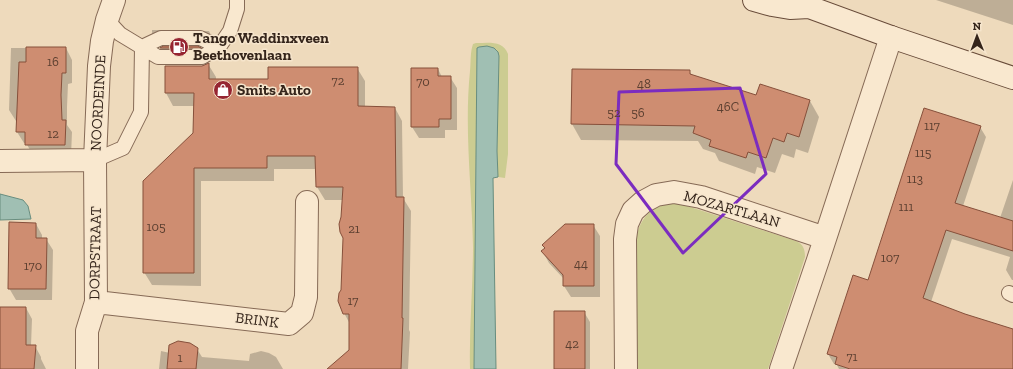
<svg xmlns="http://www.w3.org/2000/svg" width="1013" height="369" viewBox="0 0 1013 369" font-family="'Zilla Slab',serif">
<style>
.green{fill:#cccc91}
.water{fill:#a0bfb3;stroke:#688d7f}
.shadow{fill:#0003}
.building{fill:#ce8d71;stroke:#86503b}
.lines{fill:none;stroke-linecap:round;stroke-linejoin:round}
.lane-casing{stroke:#866a56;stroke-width:16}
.street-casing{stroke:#866a56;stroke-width:24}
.secondary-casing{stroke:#684b39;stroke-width:24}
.lane{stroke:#f9e8cf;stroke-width:14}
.street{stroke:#f9e8cf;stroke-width:22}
.secondary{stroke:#f9e8cf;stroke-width:22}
.marked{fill:none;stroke:#7b2cbf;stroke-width:3;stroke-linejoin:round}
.labels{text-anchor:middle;stroke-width:3;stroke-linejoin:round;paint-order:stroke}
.number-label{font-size:13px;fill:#5b3f30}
.poi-label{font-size:15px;font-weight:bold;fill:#35251b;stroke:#f6e5cc;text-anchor:start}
.street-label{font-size:15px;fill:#35251b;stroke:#f6e5cc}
</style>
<rect width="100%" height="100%" fill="#eedabc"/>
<path class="green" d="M476,43C489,43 503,40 508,54V154L505,178L498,177L497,151L499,56L496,49L477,48L474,369H470C469,328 473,288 473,247C472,189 464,130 470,71C471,63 470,52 473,44Z
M672,203L681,204L796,241C803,244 805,249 805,257L768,369H636V239C640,218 651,206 672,203Z"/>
<path class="water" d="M487,46L494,48L498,52L499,56L497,151L498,177L493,178L496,369H474L477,48L479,47Z
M0,194L23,200L28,206L31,219L0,220Z"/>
<path class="shadow" d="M936,0H1013V25Z
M152,30H188L191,35L155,39L152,33Z
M202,31H209L212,37L205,36Z
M11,48H66L72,60V83L68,84L67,107V125L72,132L71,156L33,155L26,143H24L17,132V121H16L9,110Z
M161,48H198L200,49L203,54H164Z
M208,64L216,77V80H269L357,68L365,81V107L395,108L402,121L403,198L411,211L409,330L410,332L408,369H329L350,350V324L344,313L342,290L344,237L342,217L343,200H325L317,187V169H274V181H201V286L152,285L144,272L194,133L195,106H173L166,93L202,66Z
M438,69L442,77H450L457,88V130H445V138H419L412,127Z
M689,71L692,75L756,97L760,85L810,101L819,117L808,153L796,149L794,158L782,154L775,173L757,167L755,174L719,161L715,153L703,149L698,141L581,140L572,124Z
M980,127L986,137L963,206L1000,218L1013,180V280H1012L1006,270L1010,257L952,239L931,302L965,315L1013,330V369H839L837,365L834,364L828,354L869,281Z
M36,224L42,235V239H46L53,250L52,300H16L9,288Z
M593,225L600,236V297H571L564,286V279L549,263L543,252L545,249L544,246Z
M0,308H26L32,319L31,346H35L41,357V359L46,369H0Z
M584,312L590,322V369H555Z
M197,349L202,357L249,361L250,354L261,351L269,353L276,357L283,369H159L161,351L170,353Z"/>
<path class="building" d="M163,46H198L201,48H160Z
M26,47H66V73H62L61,95L62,120H66L65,145H25V132H16L19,62H26Z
M209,63V79H268V67H358V106L395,107L396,197H404L402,318H403L401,369H327L349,350V314H343L338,301L339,293L341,290L343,238L340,232L339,224L341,217L343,187H316L315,156H267V168H194V273H143V181L193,133L194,93H165V66H202Z
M411,68H438V76H451V119H439V127H411Z
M572,69L690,70V74L756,95L760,84L810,100L799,137L787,133L784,142L773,138L766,158L748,152L746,158L709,146L711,140L693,133L695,126L571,124Z
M924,108L981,126L955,203L1013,221V251L946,230L923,298L965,314L1013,329V369H850L835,364L837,357L827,354L853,275L868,280Z
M9,222L36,223V238H47L46,289H8Z
M565,224H594V286H563V275L541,251L545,248L542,245Z
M0,307H26V345H36L34,369H0Z
M554,311H585V369H554Z
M178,341L190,343L198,348L196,369H167L169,345Z"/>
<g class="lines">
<g class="lane-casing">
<path id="lane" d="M107,20L120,34L158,57H202L219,47L230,31L237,9V0
M95,160L123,148L141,112L142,47L161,38H200L219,47
M1009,293L1013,295"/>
</g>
<g class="street-casing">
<path id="street" d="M0,161L95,160
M96,302L289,324L302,313L306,297L307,202
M87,369V331L96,302L95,160L99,66L102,41L107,20L114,0
M626,369L625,239L627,224L633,211L643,202L656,195L674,192L701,197L825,238
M781,369L818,260L891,37"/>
</g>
<g class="secondary-casing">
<path id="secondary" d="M754,0L772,5L790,8L809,7L891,37L1013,78"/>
</g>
<use href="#lane" class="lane"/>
<use href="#street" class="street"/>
<use href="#secondary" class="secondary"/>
</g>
<path class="marked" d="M740,88L766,174L683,253L616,164L619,92Z"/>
<defs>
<g id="fuel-disc" transform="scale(1)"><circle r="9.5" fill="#962532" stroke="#f6e5cc"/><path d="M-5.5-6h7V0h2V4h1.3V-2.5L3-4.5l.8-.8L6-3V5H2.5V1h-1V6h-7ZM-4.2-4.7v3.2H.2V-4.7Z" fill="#fff"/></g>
<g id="shop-disc" transform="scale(1)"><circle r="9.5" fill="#962532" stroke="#f6e5cc"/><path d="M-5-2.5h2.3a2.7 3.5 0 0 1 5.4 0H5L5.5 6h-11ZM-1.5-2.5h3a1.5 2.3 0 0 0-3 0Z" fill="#fff"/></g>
</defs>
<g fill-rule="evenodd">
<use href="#fuel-disc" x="179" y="47"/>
<use href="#shop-disc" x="223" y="90"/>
</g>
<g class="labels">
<g class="number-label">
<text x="53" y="66">16</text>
<text x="338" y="85">72</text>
<text x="423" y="86">70</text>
<text x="644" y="88">48</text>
<text x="728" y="111">46C</text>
<text x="614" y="117">52</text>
<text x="638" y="117">56</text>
<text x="932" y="130">117</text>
<text x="53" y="138">12</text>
<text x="923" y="157">115</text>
<text x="915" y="183">113</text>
<text x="906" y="211">111</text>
<text x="156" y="231">105</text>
<text x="354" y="233">21</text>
<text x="890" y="262">107</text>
<text x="581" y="268">44</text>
<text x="33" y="270">170</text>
<text x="353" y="305">17</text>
<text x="572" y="348">42</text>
<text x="852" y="361">71</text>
<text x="180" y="362">1</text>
</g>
<g class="poi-label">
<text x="193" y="43">Tango Waddinxveen<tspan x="193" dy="17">Beethovenlaan</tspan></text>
<text x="237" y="95">Smits Auto</text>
</g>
<g class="street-label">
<text transform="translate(98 103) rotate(-87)" y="5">NOORDEINDE</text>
<text transform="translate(732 209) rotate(16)" y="5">MOZARTLAAN</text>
<text transform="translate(95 253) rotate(-89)" y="5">DORPSTRAAT</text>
<text transform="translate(257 320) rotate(7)" y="5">BRINK</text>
</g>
</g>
<g transform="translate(977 36) rotate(359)" stroke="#f6e5cc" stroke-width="3" paint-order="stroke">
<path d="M0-3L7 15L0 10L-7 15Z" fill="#35251b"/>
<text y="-6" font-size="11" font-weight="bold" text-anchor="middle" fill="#35251b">N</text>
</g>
</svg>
